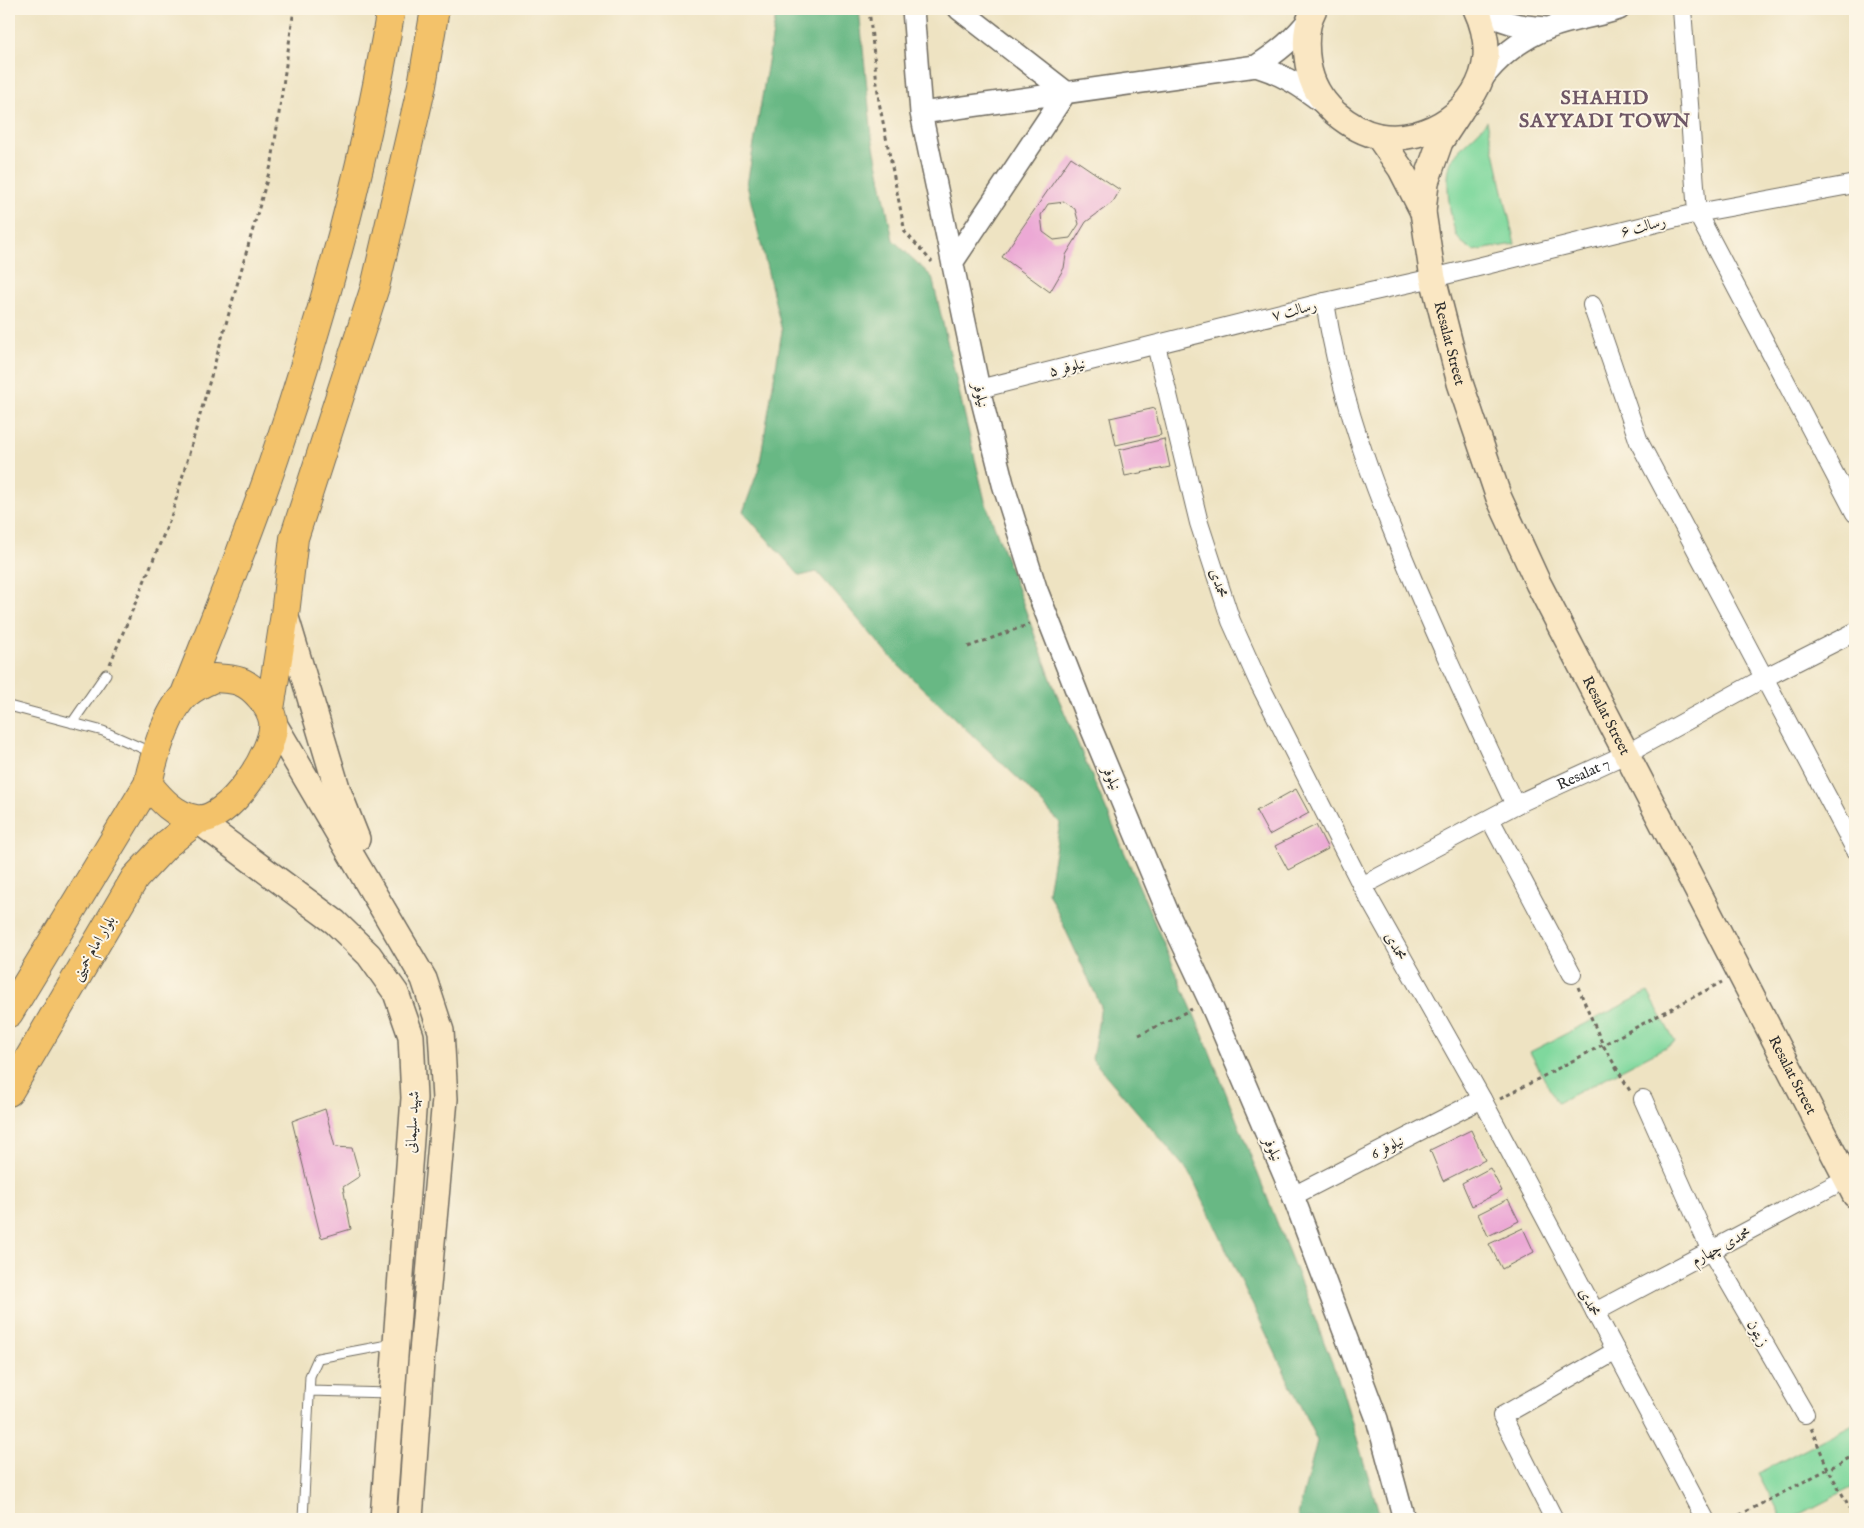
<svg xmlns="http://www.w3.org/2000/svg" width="1864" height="1528" viewBox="0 0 1864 1528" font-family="'IM FELL English',Amiri,serif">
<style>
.green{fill:#7fd89d;stroke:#558264}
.forest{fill:#67b884;stroke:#497258}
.building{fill:#eca9d5;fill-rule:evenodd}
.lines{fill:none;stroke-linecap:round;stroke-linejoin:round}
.service-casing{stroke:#6f6b60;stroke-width:11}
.minor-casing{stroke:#6f6b60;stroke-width:20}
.tertiary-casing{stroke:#6f6b60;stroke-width:24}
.secondary-casing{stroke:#6f6b60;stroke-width:28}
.trunk-casing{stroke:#6f6b60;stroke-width:30}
.path{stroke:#6f6b60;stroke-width:3;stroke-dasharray:4 4;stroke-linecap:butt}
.service{stroke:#fff;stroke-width:9}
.minor{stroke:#fff;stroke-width:18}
.tertiary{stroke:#fff;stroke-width:21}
.secondary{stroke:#fae7c3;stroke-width:25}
.trunk{stroke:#f3c26a;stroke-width:28}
.labels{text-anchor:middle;stroke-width:4;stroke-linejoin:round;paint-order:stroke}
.street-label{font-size:15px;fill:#2b2b2b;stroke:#fcf5e5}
.district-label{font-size:20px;font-weight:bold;letter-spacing:1px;fill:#6f5766;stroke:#fcf5e5}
</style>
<rect width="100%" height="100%" fill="#fcf5e5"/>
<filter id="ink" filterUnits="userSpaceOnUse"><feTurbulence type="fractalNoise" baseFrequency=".02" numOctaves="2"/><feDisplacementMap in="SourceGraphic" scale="10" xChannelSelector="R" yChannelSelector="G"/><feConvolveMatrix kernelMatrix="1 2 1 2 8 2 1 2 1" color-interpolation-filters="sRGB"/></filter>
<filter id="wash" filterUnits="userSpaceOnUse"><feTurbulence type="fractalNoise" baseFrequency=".0096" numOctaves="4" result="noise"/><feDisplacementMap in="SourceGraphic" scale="20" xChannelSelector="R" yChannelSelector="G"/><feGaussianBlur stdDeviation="1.12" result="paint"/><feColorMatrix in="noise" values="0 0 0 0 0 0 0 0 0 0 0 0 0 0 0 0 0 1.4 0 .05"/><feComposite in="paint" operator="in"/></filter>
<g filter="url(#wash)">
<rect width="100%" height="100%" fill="#eee3c2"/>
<path class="green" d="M1487,121L1515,244L1473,251C1469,247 1461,243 1458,238C1450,225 1444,176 1451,162C1459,145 1477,136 1487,121Z
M1648,992L1675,1042L1557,1103L1530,1052Z
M1855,1423V1486L1791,1519H1782L1758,1473Z"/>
<path class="forest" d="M777,9H859L872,137L893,240L932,277L985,501L1057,695L1205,1040L1295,1268L1340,1383L1381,1519H1297L1317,1441L1191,1175L1092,1059L1101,1006L1048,892L1060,823L1025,785L896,663L817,572L800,576L743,512L759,468L782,331L747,185Z"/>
<g id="blocks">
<path class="building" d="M1071,157L1120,190L1113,202L1086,222L1066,255L1064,268L1050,292L1002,257ZM1065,202L1075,209L1079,224L1070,238L1054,240L1043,232L1041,215L1048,204Z
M1155,408L1161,435L1116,445L1110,418Z
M1164,439L1170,467L1125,476L1119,450Z
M1296,789L1309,813L1269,835L1256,811Z
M1316,825L1328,849L1288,870L1275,846Z
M325,1109L335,1147L352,1148L360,1176L343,1187L351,1229L321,1238L292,1121Z
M1471,1130L1485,1160L1443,1181L1430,1150Z
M1490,1168L1502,1191L1472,1206L1462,1183Z
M1508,1199L1519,1221L1488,1236L1478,1214Z
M1523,1228L1534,1252L1502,1269L1489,1244Z"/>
</g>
</g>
<g filter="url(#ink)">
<use href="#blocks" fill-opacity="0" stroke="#6f6b60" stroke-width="1"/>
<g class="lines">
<g class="service-casing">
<path id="service" d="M9,706L103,731L153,753
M72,723L106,674
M309,1391L391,1393
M303,1519L310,1376L318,1358L393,1344"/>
</g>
<g class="minor-casing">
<g id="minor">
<path d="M1682,9L1697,213L1855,513"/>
<path d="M1325,302C1337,381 1362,454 1391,527C1429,622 1472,713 1515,805"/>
<path d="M1592,305L1639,442L1855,849"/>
<path d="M1156,345L1199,523L1231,621L1258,681L1362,886L1482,1099L1705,1519"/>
<path d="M979,389L1325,302L1433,278L1697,213L1855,184"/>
<path d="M1490,819L1572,974"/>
<path id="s1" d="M1362,886L1515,805L1626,754L1766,677L1855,632"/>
<path d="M1643,1099L1711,1251L1805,1414"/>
<path d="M1293,1196L1482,1099"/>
<path d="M1595,1312L1855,1174"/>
<path d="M1554,1519L1502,1416L1616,1351"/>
</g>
</g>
<g class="tertiary-casing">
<path id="tertiary" d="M913,9L921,113L979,389L1003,484L1036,588L1089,723L1169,915L1209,1000L1293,1196L1377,1419L1404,1519
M1483,9C1501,25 1525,26 1548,28
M1256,66C1282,74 1301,86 1323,103
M1480,82C1496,59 1522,38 1549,28C1571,19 1597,17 1619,9
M921,113L1256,66C1278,52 1294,39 1310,18
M954,260L1066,92L959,9"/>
</g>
<g class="secondary-casing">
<g id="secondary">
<path d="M1314,9C1305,26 1305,45 1308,64C1311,83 1321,100 1335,113C1347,123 1362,133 1379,136C1428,144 1481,109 1486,57C1487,40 1483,24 1476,9"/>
<path id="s2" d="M1461,110L1440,142L1426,182L1423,212L1433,278L1460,383L1499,498L1538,583L1855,1195"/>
<path d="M1378,136L1401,169L1423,212"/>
<path d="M285,614L338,791L357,839"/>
<path d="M273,722L424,979L441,1031L445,1099L421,1363L410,1519"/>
<path d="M197,820L335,922L369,955L396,993L411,1036L414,1098L383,1519"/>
</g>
</g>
<g class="trunk-casing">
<path id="trunk" d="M214,678C236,679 246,680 261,698C267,705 271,711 273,721C277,750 227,824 196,819C175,816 160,799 148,784C153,759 167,711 186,694C194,687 205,682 214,678Z
M185,694C216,615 249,535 276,454C325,309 366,160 391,9
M270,709L285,614L294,538L375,287L422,85L435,9
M9,1013L148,784
M9,1092L135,878L167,844L197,820"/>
</g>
<path class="path" d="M869,9L879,102L905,232L932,262
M968,647L1030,624
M110,664L171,517L272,162L294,9
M1578,987L1603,1045L1630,1091
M1139,1035L1192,1009
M1500,1099L1722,982
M1811,1428L1828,1469L1855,1517
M1732,1519L1855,1455"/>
<use href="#service" class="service"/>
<use href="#minor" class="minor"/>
<use href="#tertiary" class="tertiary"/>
<use href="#secondary" class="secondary"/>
<use href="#trunk" class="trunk"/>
</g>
</g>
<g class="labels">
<g class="street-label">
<text transform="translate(1643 226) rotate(-14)" y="5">رسالت ۶</text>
<text transform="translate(1294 310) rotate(-14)" y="5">رسالت ۷</text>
<text dy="5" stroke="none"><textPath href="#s2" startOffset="245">Resalat Street</textPath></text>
<text transform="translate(1067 367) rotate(-14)" y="5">نیلوفر ۵</text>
<text transform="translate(981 395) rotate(77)" y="5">نیلوفر</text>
<text transform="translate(1219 583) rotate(72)" y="5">محمدی</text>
<text dy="5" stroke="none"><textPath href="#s2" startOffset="650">Resalat Street</textPath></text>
<text dy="5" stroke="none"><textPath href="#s1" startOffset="248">Resalat 7</textPath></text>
<text transform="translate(1112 778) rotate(67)" y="5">نیلوفر</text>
<text transform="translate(1396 946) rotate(61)" y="5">محمدی</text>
<text transform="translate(93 948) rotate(-60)" y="5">بلوار امام خمینی</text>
<text dy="5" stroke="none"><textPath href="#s2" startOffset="1055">Resalat Street</textPath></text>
<text transform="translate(412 1122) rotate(-87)" y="5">شهید سلیمانی</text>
<text transform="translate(1387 1147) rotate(-27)" y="5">نیلوفر 6</text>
<text transform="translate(1273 1149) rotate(67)" y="5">نیلوفر</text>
<text transform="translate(1721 1246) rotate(-28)" y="5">محمدی چهارم</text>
<text transform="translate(1590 1302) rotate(62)" y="5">محمدی</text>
<text transform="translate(1758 1333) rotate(60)" y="5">زیتون</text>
</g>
<g class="district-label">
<text x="1605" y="104">SHAHID<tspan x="1605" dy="23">SAYYADI TOWN</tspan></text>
</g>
</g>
<rect width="1864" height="1528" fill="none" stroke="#fcf5e5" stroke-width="30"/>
</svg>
